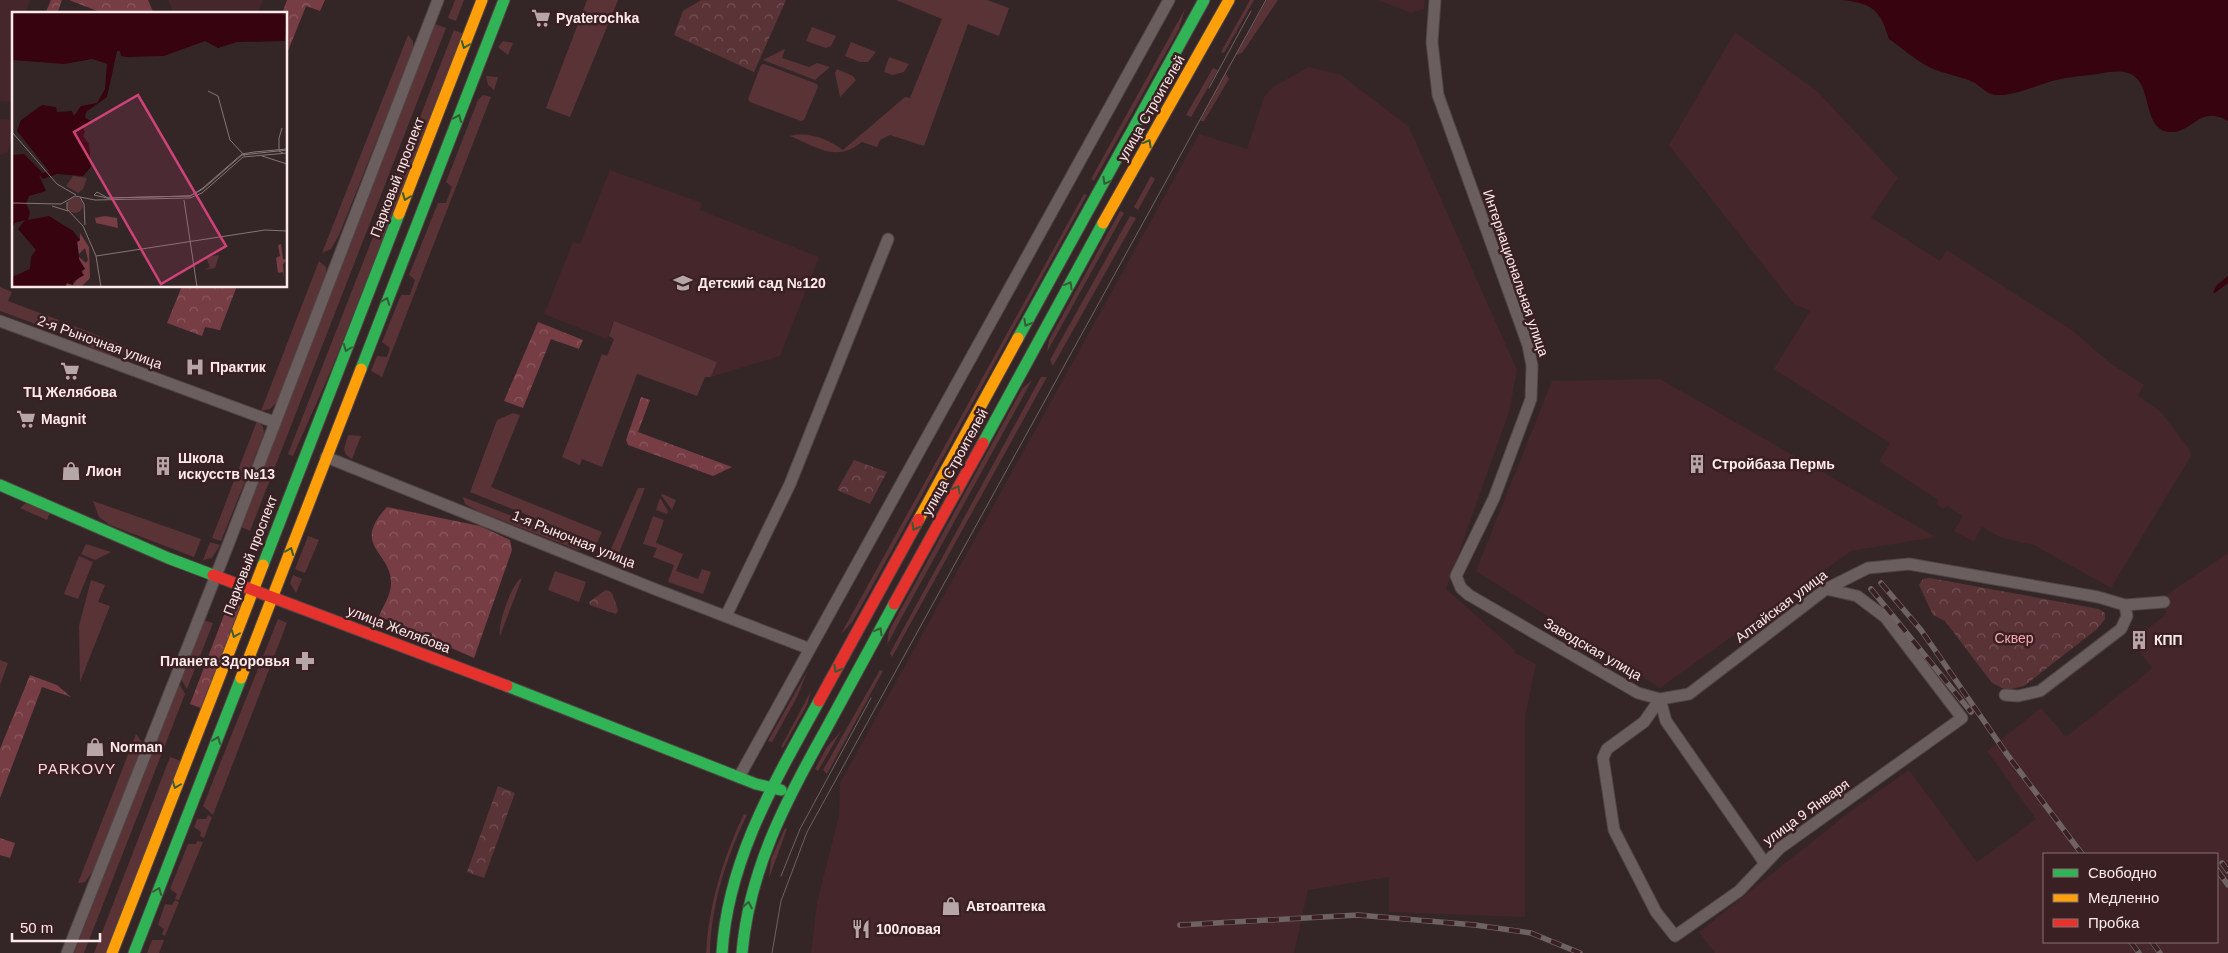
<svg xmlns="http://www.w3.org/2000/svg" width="2228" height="953" viewBox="0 0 2228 953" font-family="Arial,sans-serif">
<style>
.built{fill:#45262a;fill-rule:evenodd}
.grass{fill:#5a3337}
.forest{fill:url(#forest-crowns)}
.park{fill:url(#park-crowns)}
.water{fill:#36030e}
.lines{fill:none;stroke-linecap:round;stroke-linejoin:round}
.street-casing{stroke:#504445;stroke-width:13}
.fast-casing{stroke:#504445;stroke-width:13}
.slow-casing{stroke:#504445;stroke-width:13}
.jam-casing{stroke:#504445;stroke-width:13}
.street{stroke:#6a5e5f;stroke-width:11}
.fast{stroke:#30b455;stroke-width:11}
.slow{stroke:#ff9f0a;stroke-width:11}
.jam{stroke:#e5322d;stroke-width:11}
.tram{stroke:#6e6263;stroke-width:1}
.rail-casing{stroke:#6e6263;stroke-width:5.5}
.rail{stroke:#3a2022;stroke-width:4;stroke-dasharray:11;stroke-linecap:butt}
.oneway{stroke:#365b36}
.labels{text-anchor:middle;stroke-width:5;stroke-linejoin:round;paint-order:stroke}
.poi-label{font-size:14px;font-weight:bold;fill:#fdebec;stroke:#3a2022;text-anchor:start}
.street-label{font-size:14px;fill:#fdebec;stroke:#3a2022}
.park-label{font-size:14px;fill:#f7a8ae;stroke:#3a2022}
.neighbourhood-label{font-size:15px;letter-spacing:1px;fill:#fcd8da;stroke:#3a2022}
.inset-road{fill:none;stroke:#847576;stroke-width:1}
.view{fill:#ce4278;fill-opacity:0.15;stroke:#ce4278;stroke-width:2.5}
.inset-edge{fill:none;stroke:#fdebec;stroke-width:2.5}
</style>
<defs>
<pattern id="forest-crowns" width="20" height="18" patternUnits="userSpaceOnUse" patternTransform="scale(1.25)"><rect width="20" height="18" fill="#763d44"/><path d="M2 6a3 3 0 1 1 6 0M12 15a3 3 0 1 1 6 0" fill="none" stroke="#8a595f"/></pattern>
<pattern id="park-crowns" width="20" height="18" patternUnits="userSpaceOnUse" patternTransform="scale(1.25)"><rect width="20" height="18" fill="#5a3337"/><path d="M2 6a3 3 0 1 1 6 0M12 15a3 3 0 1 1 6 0" fill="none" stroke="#735154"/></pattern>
</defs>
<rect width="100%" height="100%" fill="#342627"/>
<path class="built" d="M0,0H30L25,14H14V102L0,101Z
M168,0H263L258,14H174Z
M1378,0H1425L1424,9L1411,13Z
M1735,32L1818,92L1898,178L1871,217L1940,261L1947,250L2073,331L2110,363L2144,385L2138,396L2160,411L2190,450L2191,456L2111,588L2034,545L2002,538L1982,527L1974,542L1954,531L1963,516L1947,506L1944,509L1936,504L1938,500L1879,461L1890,443L1774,369L1810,311L1794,304L1669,145Z
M1309,67L1341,75L1409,127L1517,370L1509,412L1446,589L1515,650L1512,656L1514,652L1536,664L1525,716V917L1389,912V877L1308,890L1294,953H811L817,902L839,816L840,783L1199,134L1247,149L1264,97L1273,87Z
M0,119L14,120V135L7,153L0,155Z
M610,170L702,203L700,210L819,257L780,356L711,377L717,362L614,321L607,339L544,314L573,242L580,244Z
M1660,379L1936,537L1851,551L1660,688L1476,571L1552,381Z
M2228,553V953H1715L1699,932L1852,810L1909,770L1977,862L2036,819L1987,751L2041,708L2066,737L2148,672L2152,668L2132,642L2167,613L2164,609L2167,606L2162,598ZM2044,854H2217V942H2044Z"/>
<path class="grass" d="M455,0H464L456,21L448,18Z
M587,0H618L570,117L546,108Z
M896,0H987L1009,8L999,36L968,24L924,146L890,135L880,140L877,147L862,142C836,163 817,147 790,136C808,131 828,139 843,150L905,97L910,98L942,19Z
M1250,0H1254L1224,53L1221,52Z
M1267,0H1278L1242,53L1236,55Z
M1185,9L1179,29L1094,181L1091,179Z
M435,24L446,28L250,531L239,526Z
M812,27L836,36L831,46L826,48L806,41Z
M454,30L464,34L332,368L293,456L288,454Z
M408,35L413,41V50L339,235L331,249L322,253Z
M503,41L513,43L508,55L498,47Z
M851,42L876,52L868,62H860L845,56Z
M785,49L782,58L809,67L817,63L830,67L815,80L763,60Z
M889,57L909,64L904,72L892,75L884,72Z
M764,64L817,84L818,87L804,120L801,121L750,102L748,99L761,65Z
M1213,68L1218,70L1191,117L1186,115Z
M837,69L853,76L856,80L840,97L835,73Z
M1226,74L1229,79L1204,121H1200Z
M486,76L498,77L494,90L488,85Z
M483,95L491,97L382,377L371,371L377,356L387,357L390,348L382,342L401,295H410L415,280L409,275L438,203H446L452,187L446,182L478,100Z
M1151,176L1155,179L1138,210L1134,207Z
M1084,194L1087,195L853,621L841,634Z
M1120,211L1124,213L1047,352L1049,340Z
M1130,216L1136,218L1053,366L1050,360Z
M319,261L326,267L327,276L278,401L270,409L261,411Z
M0,287L12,292L8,301L59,320L56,328L52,330L0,311Z
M614,321L717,362L711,377H705L697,396L637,374L602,467L582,459L580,465L562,457L602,354L607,356L614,339L609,336Z
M74,326L127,347L122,354L110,355L69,338Z
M1041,377H1047L892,657L890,653Z
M1032,380L897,626L887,645L889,631L1022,389Z
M513,413L520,415L491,487L602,532L597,543L470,492L497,420Z
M257,421L263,426L264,434L221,541L212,538Z
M348,435L361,436L352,459L346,455L344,449Z
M638,488H645L615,563L606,560Z
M662,494L676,500L672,510L661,495Z
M463,497L594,548L578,550L478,511L465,504Z
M660,498L668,511L667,514L656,510Z
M93,501L201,539L194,557L110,525L99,517Z
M26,503L50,513L47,520L20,508Z
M653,516L664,520L656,543L683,554L676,571L698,579L702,569L711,572L703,594L668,582L674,565L653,557L657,548L643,544Z
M308,536L319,540L305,573L295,569Z
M210,542L220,545L212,558L203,560Z
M86,544L111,552L95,560L81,554Z
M79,556L93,562L78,599L64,594Z
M555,571L586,582L579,602L548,590Z
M293,575L302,579L296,593L290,583Z
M522,578L500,636C497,625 512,582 522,578Z
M91,580L105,585L98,602L110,606L80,682L79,626Z
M278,619L287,623L213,815L203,806Z
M203,620L213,623L187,689L181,679Z
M0,660L8,663L0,685Z
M808,670L797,697L772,742L768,741Z
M880,670L883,671L827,774L823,770Z
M179,683L185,694L84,953H74Z
M811,691L807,705L783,748L781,747Z
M841,731L818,771L815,769L827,747Z
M136,734L142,742L141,750L93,871L85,882L78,883Z
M170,757L181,761L106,953H94Z
M744,814L747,815C726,858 711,905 710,953H706C709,904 723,858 744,814Z
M208,815L212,817L204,838L200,836L201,832L194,827L197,819H206Z
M785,828L787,829L769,878L771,859Z
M197,841L203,842L179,900L175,899L177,894L170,889L188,844H196Z
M175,900L179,902L165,936L162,934L164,929L158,925L165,904L172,905Z
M152,940H164L159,953H147Z"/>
<path class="forest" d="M51,0H62L57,14H45Z
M69,0H148L154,14H105Z
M287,0H325L320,11L306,6L286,56V14H282Z
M182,286H237L220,330L205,327L202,336L167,323Z
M538,322L583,340L579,349L551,339L523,408L504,401Z
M641,397L650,400L638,432L732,467L713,476L628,445L626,440Z
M387,507L480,526L510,540L512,550L474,658L379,616C383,607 391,594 391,584C392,551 350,547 387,507Z
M229,602L241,606L201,708L190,704Z
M30,675L57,685L71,697L42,687L0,798V749Z
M0,838L15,843L10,858L0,855Z"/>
<path class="park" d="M701,0H786L754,72L674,35L683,11Z
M854,460L887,472L870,504L837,490Z
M1930,578L2099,609L2105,613V619L2097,629L2024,686L2006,690L1992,683L1945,621L1933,615L1919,585L1923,579Z
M606,590L612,593L618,610L616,614L590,605L589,602Z
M498,786L515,793L484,878L467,872Z"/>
<path class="water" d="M1841,0H2228V121C2199,104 2193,134 2169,132C2141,129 2154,81 2128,73C2119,70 2107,72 2098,74C2082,76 2065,77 2049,82C2032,87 2014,96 1995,95C1987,94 1981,87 1975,83C1961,76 1943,74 1929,67C1914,59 1902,48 1889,39C1880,9 1872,3 1841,0Z
M2228,276V283L2215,293L2213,292L2217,285Z"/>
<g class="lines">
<g class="street-casing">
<path id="street" d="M1435,0L1432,42L1438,95L1528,345L1532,366L1531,399L1494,498L1456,576L1461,588L1469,595L1638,693L1660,699L1689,694L1826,589L1868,568L1909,564L2098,597L2125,605L2164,602
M0,321L274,422
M326,457L652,588L810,649
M726,616L790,484L888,239
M2005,695L2018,696L2040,691L2121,629L2127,616L2125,605
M1660,699L1644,722L1607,749L1603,758L1614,830L1656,912L1675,936L1739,891L1780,848L1962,718L1885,617L1857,596L1826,589
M1660,699L1666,721L1764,862
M739,777L1169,0
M67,953L228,545L438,0"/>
</g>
<g class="fast-casing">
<path id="fast" d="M1018,338L1204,0
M361,369L504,0
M983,443L1103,223
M0,485L168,558L213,575
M263,565L399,214
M507,686L756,784L781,790
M134,953L241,678
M722,953C728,859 775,781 819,701
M742,953C749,871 785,802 825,731C848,689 871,646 894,604"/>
</g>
<g class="slow-casing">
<path id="slow" d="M399,214L482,0
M1103,223L1229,0
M919,519L1018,338
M241,678L361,369
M112,953L263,565"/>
</g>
<g class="jam-casing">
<path id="jam" d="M213,575L507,686
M894,604L983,443
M819,701L919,519"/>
</g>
<use href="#street" class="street"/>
<use href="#fast" class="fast"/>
<use href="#slow" class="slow"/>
<use href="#jam" class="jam"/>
<path class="tram" d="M1209,88L1251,11
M781,876L800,829L871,698
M772,953L781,901L807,832L1266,0"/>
<g class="rail-casing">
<path id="rail" d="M1881,583L1921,630L2006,753L2082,854
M1871,589L1971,712
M2222,863L2228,871
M2217,870L2228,885
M1180,925L1358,915L1475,925L1531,933L1580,953
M2131,942L2139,953
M2152,942L2160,953"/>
</g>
<use href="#rail" class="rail"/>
</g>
<defs><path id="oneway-chevron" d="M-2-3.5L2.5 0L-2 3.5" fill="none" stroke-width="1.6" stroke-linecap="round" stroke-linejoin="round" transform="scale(1.25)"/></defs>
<g class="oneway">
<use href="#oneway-chevron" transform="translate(465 45) rotate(111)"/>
<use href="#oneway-chevron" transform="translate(458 118) rotate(-68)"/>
<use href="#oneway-chevron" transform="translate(1148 143) rotate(-61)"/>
<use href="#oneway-chevron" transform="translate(1106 181) rotate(119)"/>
<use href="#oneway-chevron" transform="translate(406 197) rotate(111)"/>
<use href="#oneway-chevron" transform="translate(1069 285) rotate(-61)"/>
<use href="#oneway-chevron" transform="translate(386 301) rotate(-69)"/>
<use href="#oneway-chevron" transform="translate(1027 323) rotate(119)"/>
<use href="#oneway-chevron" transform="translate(347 348) rotate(111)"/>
<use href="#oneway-chevron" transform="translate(957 489) rotate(-61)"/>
<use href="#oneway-chevron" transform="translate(915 527) rotate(119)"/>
<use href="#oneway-chevron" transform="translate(290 551) rotate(-68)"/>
<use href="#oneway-chevron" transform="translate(879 631) rotate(-61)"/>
<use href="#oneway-chevron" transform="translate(235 634) rotate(111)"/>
<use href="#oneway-chevron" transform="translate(837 669) rotate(119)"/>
<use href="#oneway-chevron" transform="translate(217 740) rotate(-69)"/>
<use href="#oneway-chevron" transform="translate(176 785) rotate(111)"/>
<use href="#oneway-chevron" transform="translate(158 891) rotate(-69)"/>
<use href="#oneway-chevron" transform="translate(748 905) rotate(-80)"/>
</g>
<defs>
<g id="supermarket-bare" transform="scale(1.5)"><path d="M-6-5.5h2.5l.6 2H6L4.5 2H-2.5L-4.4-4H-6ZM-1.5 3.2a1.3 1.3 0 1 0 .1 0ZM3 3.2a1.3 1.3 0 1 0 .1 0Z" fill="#b7a6a7" stroke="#3a2022" stroke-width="2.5" paint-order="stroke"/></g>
<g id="school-bare" transform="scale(1.5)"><path d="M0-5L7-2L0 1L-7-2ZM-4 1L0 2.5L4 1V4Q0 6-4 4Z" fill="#b7a6a7" stroke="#3a2022" stroke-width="2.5" paint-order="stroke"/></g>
<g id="hospital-bare" transform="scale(1.5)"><path d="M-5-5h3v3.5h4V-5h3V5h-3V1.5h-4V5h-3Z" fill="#b7a6a7" stroke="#3a2022" stroke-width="2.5" paint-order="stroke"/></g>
<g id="building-bare" transform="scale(1.5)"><path d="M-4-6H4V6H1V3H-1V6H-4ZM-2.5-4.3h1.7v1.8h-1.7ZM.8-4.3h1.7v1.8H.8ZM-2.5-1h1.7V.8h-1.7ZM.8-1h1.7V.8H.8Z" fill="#b7a6a7" stroke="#3a2022" stroke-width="2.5" paint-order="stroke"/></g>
<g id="shop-bare" transform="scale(1.5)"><path d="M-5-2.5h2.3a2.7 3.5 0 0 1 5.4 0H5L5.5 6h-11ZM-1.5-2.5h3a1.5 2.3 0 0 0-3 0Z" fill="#b7a6a7" stroke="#3a2022" stroke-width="2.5" paint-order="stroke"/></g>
<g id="pharmacy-bare" transform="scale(1.5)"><path d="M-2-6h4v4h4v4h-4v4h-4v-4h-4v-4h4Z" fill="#b7a6a7" stroke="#3a2022" stroke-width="2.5" paint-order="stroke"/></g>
<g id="restaurant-bare" transform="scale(1.5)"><path d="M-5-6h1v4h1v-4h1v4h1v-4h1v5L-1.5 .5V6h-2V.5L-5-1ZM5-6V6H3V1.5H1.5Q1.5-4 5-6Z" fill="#b7a6a7" stroke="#3a2022" stroke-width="2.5" paint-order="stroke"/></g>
</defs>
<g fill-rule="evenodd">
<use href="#supermarket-bare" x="541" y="18"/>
<use href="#school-bare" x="683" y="283"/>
<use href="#hospital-bare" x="195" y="367"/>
<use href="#supermarket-bare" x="70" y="371"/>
<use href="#supermarket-bare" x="26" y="419"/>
<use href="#building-bare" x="1697" y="464"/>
<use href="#building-bare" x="163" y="466"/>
<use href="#shop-bare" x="71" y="471"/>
<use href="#building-bare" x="2139" y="640"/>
<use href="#pharmacy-bare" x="305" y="661"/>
<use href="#shop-bare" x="95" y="747"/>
<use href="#shop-bare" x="951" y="906"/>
<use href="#restaurant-bare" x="861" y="929"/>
</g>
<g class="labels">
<g class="poi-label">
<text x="556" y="23">Pyaterochka</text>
<text x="698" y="288">Детский сад №120</text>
<text x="210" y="372">Практик</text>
<text x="70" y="397" text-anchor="middle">ТЦ Желябова</text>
<text x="41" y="424">Magnit</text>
<text x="178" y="463">Школа<tspan x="178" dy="16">искусств №13</tspan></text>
<text x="1712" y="469">Стройбаза Пермь</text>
<text x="86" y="476">Лион</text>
<text x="2154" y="645">КПП</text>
<text x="290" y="666" text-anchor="end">Планета Здоровья</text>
<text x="110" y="752">Norman</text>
<text x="966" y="911">Автоаптека</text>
<text x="876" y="934">100ловая</text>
</g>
<g class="street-label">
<text transform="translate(1151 108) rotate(-60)" y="5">улица Строителей</text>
<text transform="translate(397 177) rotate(-69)" y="5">Парковый проспект</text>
<text transform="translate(1516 273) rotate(71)" y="5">Интернациональная улица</text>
<text transform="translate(100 342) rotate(20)" y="5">2-я Рыночная улица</text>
<text transform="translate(955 462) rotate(-61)" y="5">улица Строителей</text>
<text transform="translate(574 539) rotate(22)" y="5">1-я Рыночная улица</text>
<text transform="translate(250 555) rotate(-69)" y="5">Парковый проспект</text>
<text transform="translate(1781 606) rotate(-37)" y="5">Алтайская улица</text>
<text transform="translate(399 629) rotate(21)" y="5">улица Желябова</text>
<text transform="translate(1593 649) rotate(30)" y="5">Заводская улица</text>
<text transform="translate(1806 812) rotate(-36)" y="5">улица 9 Января</text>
</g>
<g class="park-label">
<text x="2014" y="643">Сквер</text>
</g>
<g class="neighbourhood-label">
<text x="77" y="774">PARKOVY</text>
</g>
</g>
<g transform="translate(12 12)">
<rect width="275" height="275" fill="#342627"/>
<path d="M55 193a8 8 0 1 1 16 0a8 8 0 1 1-16 0ZM207,243L203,256L192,258L198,255L194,245Z" fill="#5a3337"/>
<path d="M93,204L105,206L106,216L84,211L83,206ZM68,221L77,235L78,266L69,275H53L55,271L61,273L73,256L67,252V245L74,251L76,248L73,236L67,242L65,230L68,228ZM269,232L271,247L275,248L271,252L272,267L271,260L266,261L264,246L268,244L266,233Z" fill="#763d44"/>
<path d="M61,164L75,166L71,177L66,181L54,174Z" fill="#5a3337"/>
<path d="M0,0H275L273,29L225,30L206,36L193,29L152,44L115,45L109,44L108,39H105L95,85L74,100L73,106L82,110L70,113L73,120L71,124L77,132L79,155L71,164L45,162L31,167L27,163L34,179L17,184L14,192L18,200L16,208L37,204L61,219L68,228L65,230L67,247L73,257L69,259L72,263L61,270V273L55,271L53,275H0V265L18,257L19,245L24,238L6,217L13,208L3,211L0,216V143L12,142L31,161L37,159L5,119L9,108L30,93L44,95L45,100L60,99L62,104L69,94L85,91L93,77L95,52L80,47L52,52L0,48Z" fill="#36030e"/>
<path class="inset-road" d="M196,79L206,84L218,128L233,144M270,116L267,126V139L271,141M0,120L45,172L64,183M275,137L242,140L230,142L191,176L178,184L96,186L85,180L82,183L95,186L178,184L191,177L230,143L275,138M250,144L275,152M68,185L72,192L73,213M172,188L185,275M55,190V197L71,214L84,244L89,275M0,191L49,192L63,184L83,188L178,186L190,181L231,145L275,141M40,194L56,199M84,244L253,218L275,219"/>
<path class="view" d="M126,83L214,234L149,272L62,120Z"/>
<rect width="275" height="275" class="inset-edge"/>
</g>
<rect x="2043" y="853" width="175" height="90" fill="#3a2022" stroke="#887173"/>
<rect x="2053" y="869" width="25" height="8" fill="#30b455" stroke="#887173"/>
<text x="2088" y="878" font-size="15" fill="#fdebec">Свободно</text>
<rect x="2053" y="894" width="25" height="8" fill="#ff9f0a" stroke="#887173"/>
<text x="2088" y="903" font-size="15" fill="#fdebec">Медленно</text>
<rect x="2053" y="919" width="25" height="8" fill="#e5322d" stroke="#887173"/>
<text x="2088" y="928" font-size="15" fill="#fdebec">Пробка</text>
<path d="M12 933v8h88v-8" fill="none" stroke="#fdebec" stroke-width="2.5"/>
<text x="20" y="933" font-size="15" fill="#fdebec" stroke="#3a2022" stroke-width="4" paint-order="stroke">50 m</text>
</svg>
